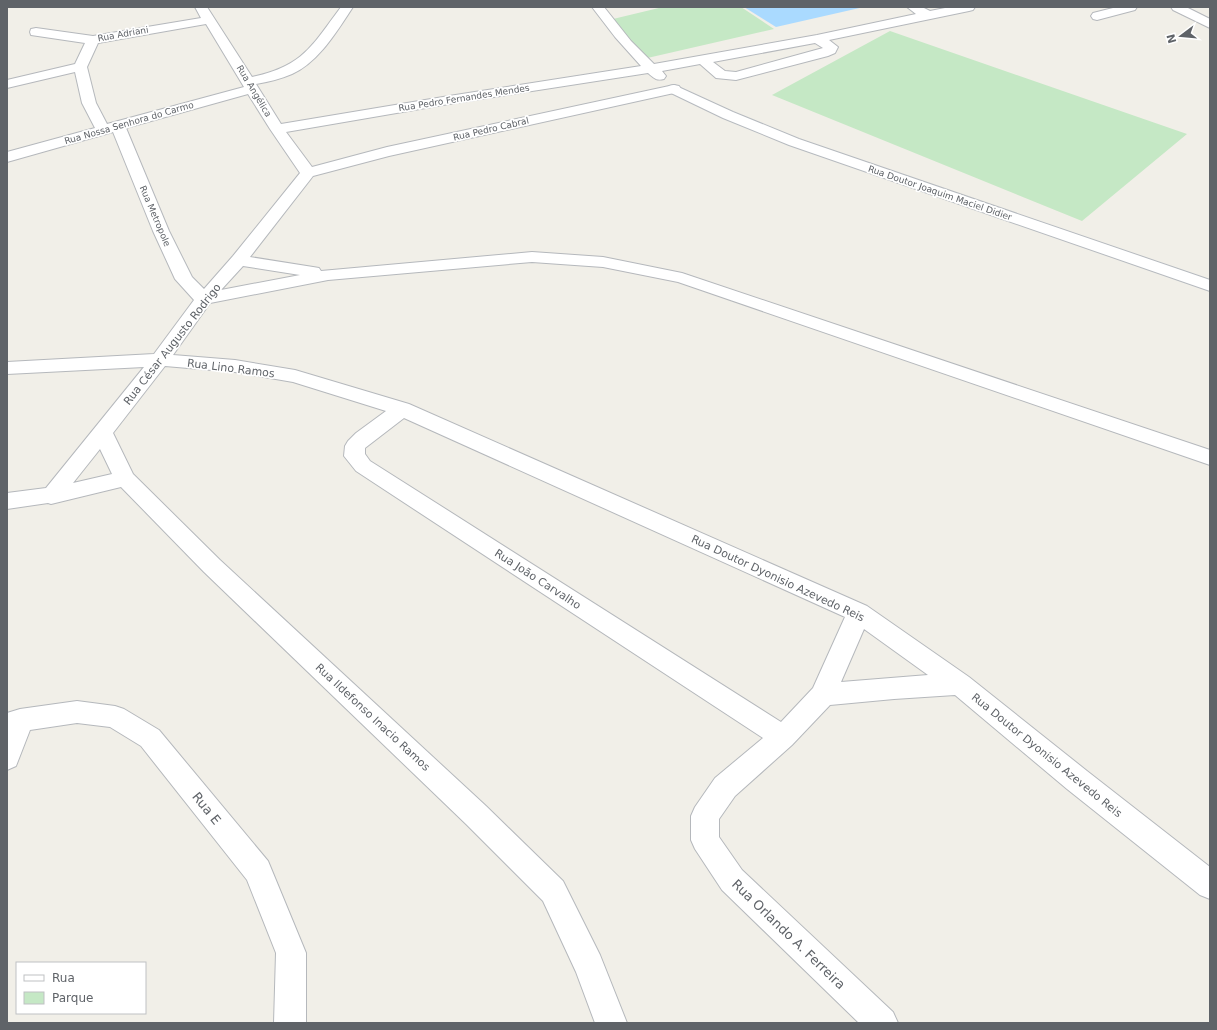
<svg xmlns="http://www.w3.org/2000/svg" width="1217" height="1030" viewBox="0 0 1217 1030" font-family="'DejaVu Sans',sans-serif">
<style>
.green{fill:#c5e8c5}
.water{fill:#aadaff}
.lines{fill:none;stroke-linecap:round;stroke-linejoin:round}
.street-casing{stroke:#b5b8bc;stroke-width:2}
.secondary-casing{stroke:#b6babf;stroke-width:2}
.street{fill:#fff;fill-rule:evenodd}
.secondary{fill:#fff;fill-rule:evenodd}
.labels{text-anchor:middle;stroke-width:3.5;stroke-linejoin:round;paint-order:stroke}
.far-street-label{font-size:9px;fill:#5f6368;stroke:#fff}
.street-label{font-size:11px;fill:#5f6368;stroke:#fff}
.near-street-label{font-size:13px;fill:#5f6368;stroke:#fff}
</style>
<rect width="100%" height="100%" fill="#f1efe8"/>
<path class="green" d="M663,7H741L774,29L643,59L613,19Z
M890,31L1187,134L1082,221L772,95Z"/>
<path class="water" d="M744,7H864L776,27Z"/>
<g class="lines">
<g class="street-casing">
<path id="street" d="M195,7H207L252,77C303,66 311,47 341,7H353C337,31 319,62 292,74C280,79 268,82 256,84L281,124L449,96L641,66L615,37L592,7H604L631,41L654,64L817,35L916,14L907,7H922L930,11L950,7H975L973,10L969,11L829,40L838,47L835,53L828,56L736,80L716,78L700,64L662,71L666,76L664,79C656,81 654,78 648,73L449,104L286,132L312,167L387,147L674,85L679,86L681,89L679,92L674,93L389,156L313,176L250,257L313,267L319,268L321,271L532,252L603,257L682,273L1210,450V465L678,282L603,267L532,262L328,280L210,303L173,355L235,360L295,370L409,404L867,606L969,677L1087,771L1210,867V899L1200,895L1067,789L955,695L894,699L830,705L792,745L735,796L719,819V837L742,870L893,1012L898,1023H859L722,890L695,849L691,840V816L695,807L715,778L763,738L356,471L344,456L345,446L348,441L356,433L386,411L293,382L235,372L165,366L113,433L133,474L220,560L486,806L563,881L600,955L627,1023H595L576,972L543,901L466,824L204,572L121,487L51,504L48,503L7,509V493L46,488L144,367L7,374V362L154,354L194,300L175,279L153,231L113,132L7,162V152L95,128L82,103L75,72L7,88V80L75,64L85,43L31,35L30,32L31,29L36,28L93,36L201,18ZM206,24L244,87L107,124L96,103L87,67L98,43ZM815,43L823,48L736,72L725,71L713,62ZM248,94L270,129L300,173L233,256L204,289L192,277L169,231L126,128ZM243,266L300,275L221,290ZM404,418L845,617L813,688L781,722L370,461L365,454V448ZM100,449L112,474L73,483ZM864,629L928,675L841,682Z
M1117,7H1137L1135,10L1097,20L1093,19L1091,16L1093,13Z
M1171,7H1186L1210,19V28L1173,10Z
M77,701L115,706L124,709L159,730L268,861L306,953V1023H274L276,953L247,880L141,746L110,727L77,723L30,730L16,766L7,770V713L20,709Z"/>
</g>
<g class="secondary-casing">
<path id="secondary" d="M674,85L733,112L799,139L1210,280V291L789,145L723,118L669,92L667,89L669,86Z"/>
</g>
<use href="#street" class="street"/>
<use href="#secondary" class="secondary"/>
</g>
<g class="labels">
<g class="far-street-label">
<text transform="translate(123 34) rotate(-10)" y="3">Rua Adriani</text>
<text transform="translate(254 91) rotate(59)" y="3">Rua Angélica</text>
<text transform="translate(464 98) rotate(-9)" y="3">Rua Pedro Fernandes Mendes</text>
<text transform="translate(129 123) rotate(-16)" y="3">Rua Nossa Senhora do Carmo</text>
<text transform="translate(491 129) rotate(-13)" y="3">Rua Pedro Cabral</text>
<text transform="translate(940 193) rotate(19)" y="3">Rua Doutor Joaquim Maciel Didier</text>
<text transform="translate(155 216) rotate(67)" y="3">Rua Metropole</text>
</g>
<g class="street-label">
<text transform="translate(172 344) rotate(-52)" y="4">Rua César Augusto Rodrigo</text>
<text transform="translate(231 368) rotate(7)" y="4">Rua Lino Ramos</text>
<text transform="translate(778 578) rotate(25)" y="4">Rua Doutor Dyonisio Azevedo Reis</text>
<text transform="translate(538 579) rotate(33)" y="4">Rua João Carvalho</text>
<text transform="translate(373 717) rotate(43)" y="4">Rua Ildefonso Inacio Ramos</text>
<text transform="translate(1047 755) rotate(39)" y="4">Rua Doutor Dyonisio Azevedo Reis</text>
</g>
<g class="near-street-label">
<text transform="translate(207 808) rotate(51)" y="5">Rua E</text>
<text transform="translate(789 934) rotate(44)" y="5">Rua Orlando A. Ferreira</text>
</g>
</g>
<rect width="1217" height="1030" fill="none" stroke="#5f6368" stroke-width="16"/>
<rect x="16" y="962" width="130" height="52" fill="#ffffff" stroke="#bfc1c3"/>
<rect x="24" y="975" width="20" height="6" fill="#ffffff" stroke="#bfc1c3"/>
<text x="52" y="982" font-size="12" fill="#5f6368">Rua</text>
<rect x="24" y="992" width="20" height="12" fill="#c5e8c5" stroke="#bfc1c3"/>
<text x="52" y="1002" font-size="12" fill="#5f6368">Parque</text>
<g transform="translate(1181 36) rotate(254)" stroke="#ffffff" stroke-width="3" paint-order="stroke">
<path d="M0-3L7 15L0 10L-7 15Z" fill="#5f6368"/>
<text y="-6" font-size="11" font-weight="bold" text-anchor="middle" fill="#5f6368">N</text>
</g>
</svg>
